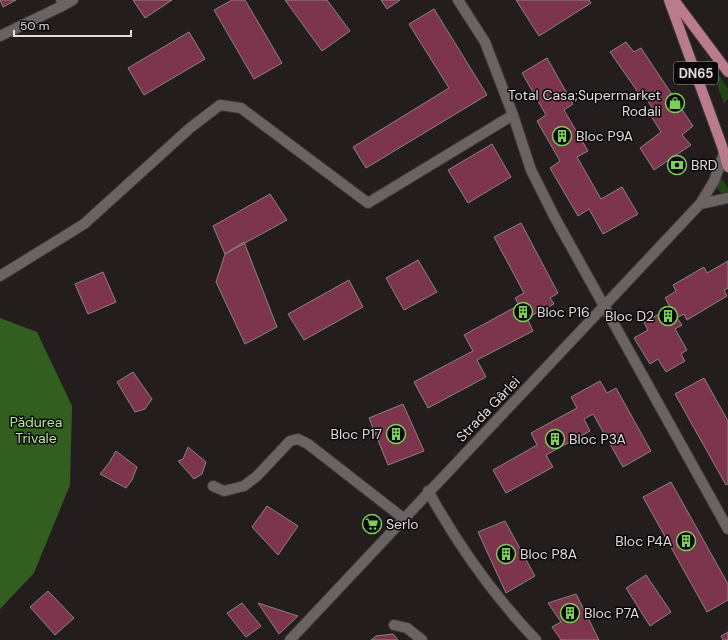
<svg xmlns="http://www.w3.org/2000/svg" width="728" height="640" viewBox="0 0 728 640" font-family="'DM Sans',sans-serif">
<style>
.green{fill:#234515}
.forest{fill:#325e20}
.building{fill:#7d354d;stroke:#8b8284}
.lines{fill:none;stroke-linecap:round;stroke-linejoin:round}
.minor-casing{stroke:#403a3b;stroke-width:12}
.tertiary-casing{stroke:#403a3b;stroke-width:12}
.primary-casing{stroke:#403a3b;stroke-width:12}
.minor{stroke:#6b6264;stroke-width:10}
.tertiary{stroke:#6b6264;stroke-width:10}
.primary{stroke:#bb7b8e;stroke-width:10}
.labels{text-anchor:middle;stroke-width:3;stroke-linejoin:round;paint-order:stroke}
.shield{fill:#0b0809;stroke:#a19c9d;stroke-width:1}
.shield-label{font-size:13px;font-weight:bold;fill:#e1dcdd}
.poi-label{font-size:14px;fill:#e1dcdd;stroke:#0b0809;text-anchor:start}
.street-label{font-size:14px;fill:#e1dcdd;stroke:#0b0809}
.park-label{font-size:14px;fill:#aff098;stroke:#0b0809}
</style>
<rect width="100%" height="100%" fill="#241d1e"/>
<path class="green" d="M702,50L728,89V99L724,104L710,65Z
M721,177L728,188V195L724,196L715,186Z"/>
<path class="forest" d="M0,318L37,332L72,406L70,485L34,573L0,609Z"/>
<path class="building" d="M0,0H16L3,7Z
M133,0H172L145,18Z
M232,0H245L282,63L254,79L214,10Z
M285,0H327L350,31L322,51Z
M381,0H400L387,9Z
M516,0H589L591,3L539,36Z
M434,9L487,95L366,168L353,147L449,88L409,24Z
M189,32L205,59L144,95L128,68Z
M626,42L634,52L641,48L693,126L682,135L691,145L654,170L640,148L661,132L649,113L654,111L644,95L642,98L610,52Z
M547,58L573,104L564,110L588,151L577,157L601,199L622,187L638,214L603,234L589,209L578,216L550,168L560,161L537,121L546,115L522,73Z
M492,144L511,177L468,203L448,170Z
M270,194L287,220L225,254L213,226Z
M521,223L558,293L550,298L554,304L527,318L533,331L477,360L486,377L428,408L414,382L473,351L464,335L519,305L515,298L524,293L494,237Z
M244,242L277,327L245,344L216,282L225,254Z
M418,260L437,292L404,310L386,278Z
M728,261V288L724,290L727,296L687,320L684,314L677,318L682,325L675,329L687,350L681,354L685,361L666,372L658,359L650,364L634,338L648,330L644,323L670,307L665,298L676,291L673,285L704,267L707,273Z
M103,272L116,302L88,314L75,284Z
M349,280L363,307L304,340L288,314Z
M133,372L152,399L145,409L135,412L117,382Z
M704,378L728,421V484L726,485L675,394Z
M600,381L607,393L616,388L651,451L623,467L593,414L584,419L590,431L546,455L553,467L506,493L493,470L537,445L531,433L577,408L571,397Z
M403,404L424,451L388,465L369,418Z
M188,447L206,462L202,474L194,479L178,461L183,459Z
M116,451L137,467L132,480L126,488L100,474L109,463Z
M671,482L728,584V600L707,612L643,497Z
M267,506L298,526L278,555L252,527Z
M505,521L535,576L506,593L478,532Z
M646,575L671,612L650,626L626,588Z
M48,591L74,618L55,635L30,607Z
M576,594L599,640H561L552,627L561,622L548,603Z
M242,603L261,626L246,637L227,613Z
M258,603L298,616L279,634Z
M728,632V640H723L721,636Z
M393,634L398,640H371L376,636Z"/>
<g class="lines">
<g class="minor-casing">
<path id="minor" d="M61,0L64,5L73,0
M458,0L485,42L513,115L531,170L554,216L728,529
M0,36L64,5
M0,276L84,224L190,128L220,105L241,108L368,203L513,115
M213,486L224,491L244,486L257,476L290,441L298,439L308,444L403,518
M428,491C458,545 493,595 536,640
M394,625L407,628L422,640"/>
</g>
<g class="tertiary-casing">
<path id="tertiary" d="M700,204L728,198
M290,640L700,204L714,181L723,156"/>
</g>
<g class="primary-casing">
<path id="primary" d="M669,0L722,146L728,167
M674,0L728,72"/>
</g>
<use href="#minor" class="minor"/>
<use href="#tertiary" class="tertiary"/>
<use href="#primary" class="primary"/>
</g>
<defs>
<g id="shop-ring" transform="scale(1)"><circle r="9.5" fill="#0b0809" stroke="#7ad157" stroke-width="1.5"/><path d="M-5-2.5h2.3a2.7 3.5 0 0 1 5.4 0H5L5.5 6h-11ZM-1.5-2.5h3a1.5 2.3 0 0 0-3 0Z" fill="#7ad157"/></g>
<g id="building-ring" transform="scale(1)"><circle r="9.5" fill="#0b0809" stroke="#7ad157" stroke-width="1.5"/><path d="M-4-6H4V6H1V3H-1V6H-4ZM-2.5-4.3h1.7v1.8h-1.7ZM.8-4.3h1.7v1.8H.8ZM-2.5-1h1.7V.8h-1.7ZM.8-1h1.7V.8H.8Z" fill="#7ad157"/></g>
<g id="bank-ring" transform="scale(1)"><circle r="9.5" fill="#0b0809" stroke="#7ad157" stroke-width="1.5"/><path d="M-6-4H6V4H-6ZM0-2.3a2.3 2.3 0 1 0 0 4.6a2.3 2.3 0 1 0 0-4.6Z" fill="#7ad157"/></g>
<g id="supermarket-ring" transform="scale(1)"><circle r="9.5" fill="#0b0809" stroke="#7ad157" stroke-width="1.5"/><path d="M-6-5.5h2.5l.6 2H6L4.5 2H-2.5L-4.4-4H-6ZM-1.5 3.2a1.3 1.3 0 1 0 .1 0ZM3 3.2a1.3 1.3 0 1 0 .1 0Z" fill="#7ad157"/></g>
</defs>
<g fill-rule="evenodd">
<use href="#shop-ring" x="675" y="103"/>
<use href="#building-ring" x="562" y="136"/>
<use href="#bank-ring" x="677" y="165"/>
<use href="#building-ring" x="523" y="312"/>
<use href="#building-ring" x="668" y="316"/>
<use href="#building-ring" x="396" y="434"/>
<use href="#building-ring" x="555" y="439"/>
<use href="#supermarket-ring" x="372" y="524"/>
<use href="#building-ring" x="686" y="541"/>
<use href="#building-ring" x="506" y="554"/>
<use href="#building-ring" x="570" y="613"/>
</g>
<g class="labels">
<rect class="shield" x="674" y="62" width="44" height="22" rx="3"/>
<g class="shield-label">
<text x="696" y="78">DN65</text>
</g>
<g class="poi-label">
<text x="661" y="100" text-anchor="end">Total Casa;Supermarket<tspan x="661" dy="16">Rodali</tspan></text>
<text x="576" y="141">Bloc P9A</text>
<text x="691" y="170">BRD</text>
<text x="537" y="317">Bloc P16</text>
<text x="654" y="321" text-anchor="end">Bloc D2</text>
<text x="382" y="439" text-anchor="end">Bloc P17</text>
<text x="569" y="444">Bloc P3A</text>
<text x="386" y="529">Serlo</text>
<text x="672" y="546" text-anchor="end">Bloc P4A</text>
<text x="520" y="559">Bloc P8A</text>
<text x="584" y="618">Bloc P7A</text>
</g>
<g class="street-label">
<text transform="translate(488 409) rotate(-46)" y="5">Strada Gârlei</text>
</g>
<g class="park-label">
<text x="36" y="427">Pădurea<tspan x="36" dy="16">Trivale</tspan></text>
</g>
</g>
<path d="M14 30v6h117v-6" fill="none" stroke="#e1dcdd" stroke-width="2"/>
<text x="20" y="30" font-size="12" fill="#e1dcdd" stroke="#0b0809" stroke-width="3" paint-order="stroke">50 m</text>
</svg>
